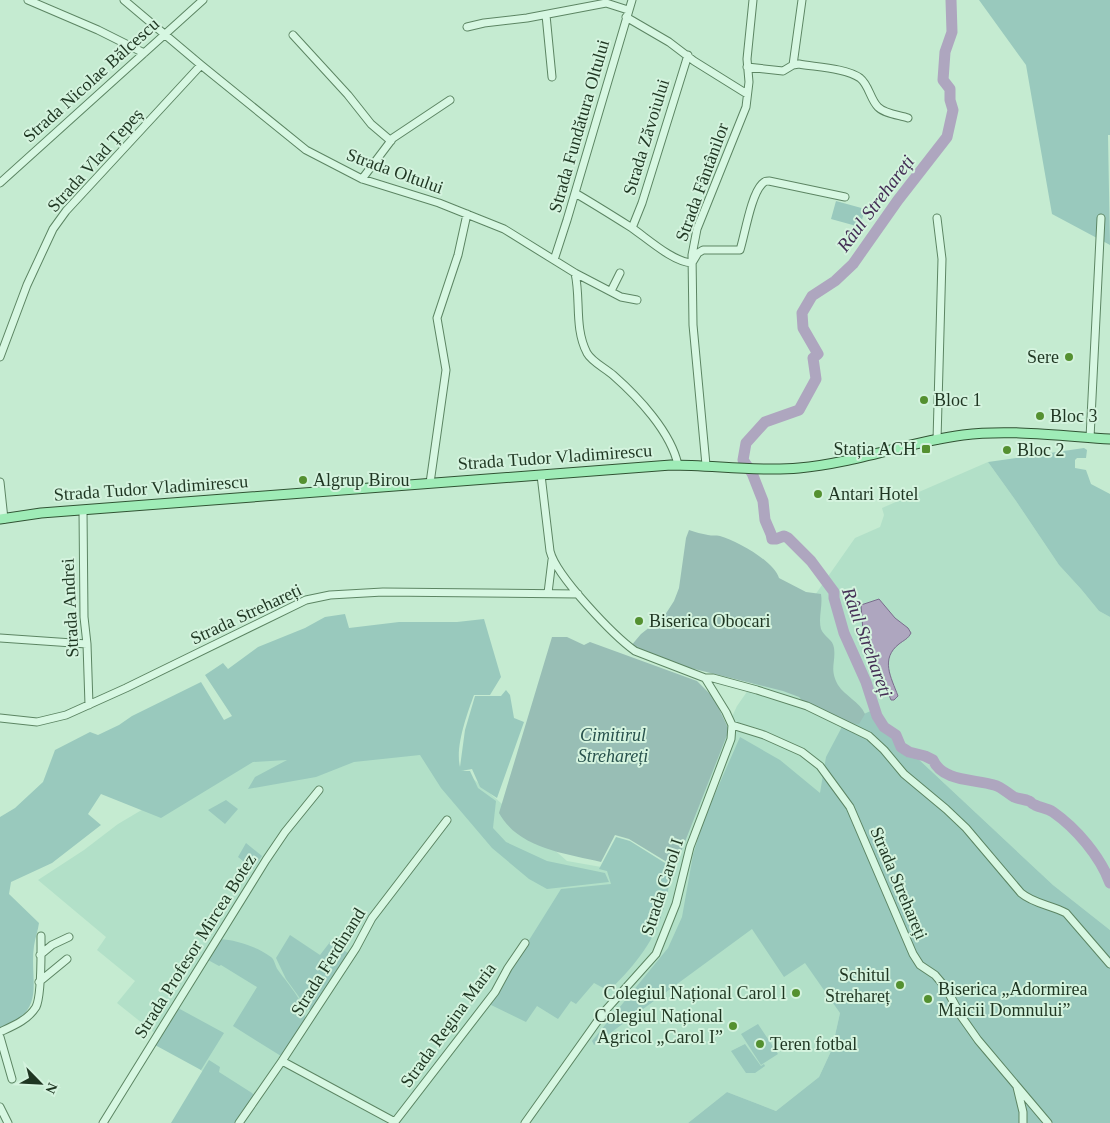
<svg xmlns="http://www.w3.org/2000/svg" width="1110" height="1123" viewBox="0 0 1110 1123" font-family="'Times New Roman',serif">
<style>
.farmland{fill:#b2e0c8}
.green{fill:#99c9bd}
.cemetery{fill:#98beb5}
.water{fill:#aea6bf;stroke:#796d8c}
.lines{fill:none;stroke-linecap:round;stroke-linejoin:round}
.river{stroke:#aea6bf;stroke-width:11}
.minor-casing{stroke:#5c8563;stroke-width:9}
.major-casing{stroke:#305333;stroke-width:11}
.minor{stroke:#d7f7e2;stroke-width:7}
.major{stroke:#9fecb7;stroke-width:9}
.poi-dot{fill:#549030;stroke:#d4f3de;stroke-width:2}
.labels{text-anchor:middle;stroke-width:4;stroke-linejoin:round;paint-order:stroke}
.street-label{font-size:18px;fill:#1f3622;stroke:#d4f3de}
.poi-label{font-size:18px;fill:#1f3622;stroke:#d4f3de;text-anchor:start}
.park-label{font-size:18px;font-style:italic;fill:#27514c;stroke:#d4f3de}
.water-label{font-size:19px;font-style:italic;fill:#442f55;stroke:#d4f3de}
</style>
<rect width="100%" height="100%" fill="#c5ebd1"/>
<path class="farmland" d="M988,462L1016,501L1059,565L1081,589L1099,611L1110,617V930L1053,885L898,740L875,709L840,1013L832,1049L819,1077L776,1111L727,1092L688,1123H178L207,1075L117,1003L135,981L97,950L106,937L38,880L84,850L118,824L189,782L395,710L567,861L658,877L737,706L855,538L880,527L884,515L882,508Z"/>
<path class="green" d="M979,0H1110V135H1108L1110,245L1052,214L1026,65Z
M836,201L865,209L860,227L831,219Z
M1084,448L1087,450L1086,458H1077L1075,460V468L1086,470L1091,484L1110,494V617L1099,611L1081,589L1059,565L1016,501L988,462Z
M345,614L349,628L399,622H457L484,619L501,677L490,695H474C467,714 455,747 460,767L465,730L475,696H501L506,690L510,695L514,718L524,722L497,798L480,787L472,769L461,771H470L478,788L496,801L493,828L506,842L547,861L605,873L609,882L547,889L529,879L492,848L441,788L420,755L354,762L316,777L248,789L255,777L287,760L253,762L161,818L101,794L88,814L101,825L52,863L11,882L9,894L39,923C38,931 35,938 34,946C29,982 48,1011 0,1028V817L15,808L43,782L55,750L90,732L98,735L119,725L132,716L201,682L224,720L232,716L205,675L223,663L228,669L258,647L305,628L325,617Z
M875,709L898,740L1053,885L1110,930V1123H688L727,1092L776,1111L819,1077L832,1049L840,1013L805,963L784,977L752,929L594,1045L592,1041L668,948L682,917L693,855L703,821L740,737L780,760L820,793L826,757L844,723Z
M226,800L238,809L225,824L208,810Z
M616,837L630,841L673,868C669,883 667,899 662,914C653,944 631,969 609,991L594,983L576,1004L571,1001L558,1019L537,1006L526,1022L489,1004L561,889L611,884L607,871L599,869Z
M246,843L262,856L253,869L238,857Z
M290,935L320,955L330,942L348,953L314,1008L310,1010L307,1008L286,979L276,958Z
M220,939C236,940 258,947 271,957C275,960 275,966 278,970C285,980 307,1005 305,1017C304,1025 286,1048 281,1056L233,1026L257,987L221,965L219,966L208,960Z
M178,1008L224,1033L201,1070L155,1045Z
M758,1024L778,1054L761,1065L741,1034Z
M745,1044L761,1066L764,1064L765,1066L755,1073H746L731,1051Z
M209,1060L220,1067L219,1072L252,1093L254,1095L235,1123H171Z"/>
<path class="cemetery" d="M689,530C695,532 702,534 708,535C712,536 716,535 720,536C737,541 774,561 779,578L806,592L821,594C823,606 818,618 821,629C824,637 833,639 834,648C836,663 829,669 838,685C845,696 860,702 865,714L859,724L841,723L807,706L799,697L783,691L666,662L630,647L641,634L665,615L674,601L679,588L686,538Z
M552,637H567L584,645L590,642L697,681L714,698L729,730L675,867L629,839L615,835L601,862C565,853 519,849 499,813Z"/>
<path class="water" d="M879,599L895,618L908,628L911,633C908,639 904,640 899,644C880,659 891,677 898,696L894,700H891L863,631L861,605Z"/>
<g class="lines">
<path class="river" d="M951,0L952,32L945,52L943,80L950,89V100L953,110L947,137L898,200L853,264L835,281L812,296L802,313L803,328L818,354L813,358L816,379L799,410L765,422L746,443L743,460L752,473L763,501L765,520L771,534L772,539H776L784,536L788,538L811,561L834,592V598L844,633L866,682L877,716L884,727L896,735L901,747L909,752L925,756L933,760C943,782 974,779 994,785C1002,787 1007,793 1014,797C1019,799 1024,799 1029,801C1033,803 1030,803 1035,805C1041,808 1047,808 1053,812C1076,828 1100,856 1110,883"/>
<g class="minor-casing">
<path id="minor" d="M28,0L98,30L144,53
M124,0L201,65L306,150L362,179L439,203L504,229L575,273C581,299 574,328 587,353C592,362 605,368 613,375C638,397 671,432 678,465
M546,15L552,77
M626,17L669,42L694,61L747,94
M467,27L484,23L527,18L606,3L628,10
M293,35L348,95L371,124L391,141
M793,65L802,0
M747,67L783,71L793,65L799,64C815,67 846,68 860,78C869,85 870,99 878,107C885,114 899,115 908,118
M362,179L393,138L450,100
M0,183L203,0
M575,193C594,204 613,216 632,228C648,239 673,262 692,263
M937,218L942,259L937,440
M632,228L642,203L688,55
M554,260L567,220L632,0
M692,263L698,253L703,250H740C745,234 751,195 762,184C765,181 766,181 769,181L845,197
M575,273L621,297L637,300
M611,291L620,273
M0,357L27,285L53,229L66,211L201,65
M1090,438L1101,218
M706,465L693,325L692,255L697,229L746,107L749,82L747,59L753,0
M0,482L4,519
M430,483L446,370L437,318L458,255L467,214
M83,510L84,617L87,644L89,705
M548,593L552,560
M0,638L87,644
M705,678H713L757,690L807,706L869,736L884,750L904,774L946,809L966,828L1021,893C1034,904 1051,905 1066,913L1110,964
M0,718L37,722L66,715L126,688L306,600L330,595L383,592L578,594
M732,725L764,735L802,752L820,766L850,807L913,954L920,965L935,975L946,988L961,1016L978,1040L1048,1123
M40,955L52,945L69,937
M39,982L67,959
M0,1032C13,1026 28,1020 36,1007C42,995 41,952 41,936
M0,1037L12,1079
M282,1061L395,1122
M1017,1087L1023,1112V1123
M0,1107L8,1123
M103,1123L266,860L285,832L319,790
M239,1123L282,1061L356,948L372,918L447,820
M394,1123L495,992L508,968L525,943
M525,1123L604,1012L656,954L676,904L690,847L731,739L732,725L726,712L705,678L635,651C614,636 556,576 550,551L541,475"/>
</g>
<g class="major-casing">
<path id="major" d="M0,519L41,513L671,465C713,465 757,472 799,468C855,463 908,442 963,435C1009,429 1063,436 1110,439"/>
</g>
<use href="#minor" class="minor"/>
<use href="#major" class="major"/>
</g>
<g class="poi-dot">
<circle cx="1069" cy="357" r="5"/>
<circle cx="924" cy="400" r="5"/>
<circle cx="1040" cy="416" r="5"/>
<rect x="921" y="444" width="10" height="10" rx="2.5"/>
<circle cx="1007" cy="450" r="5"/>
<circle cx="303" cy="480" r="5"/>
<circle cx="818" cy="494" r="5"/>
<circle cx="639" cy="621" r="5"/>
<circle cx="900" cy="985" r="5"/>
<circle cx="796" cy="993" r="5"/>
<circle cx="928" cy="999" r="5"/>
<circle cx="733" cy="1026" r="5"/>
<circle cx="760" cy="1044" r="5"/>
</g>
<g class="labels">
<g class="street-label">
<text transform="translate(91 80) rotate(-42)" y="6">Strada Nicolae Bălcescu</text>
<text transform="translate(579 126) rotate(-74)" y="6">Strada Fundătura Oltului</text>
<text transform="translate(646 137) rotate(-73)" y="6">Strada Zăvoiului</text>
<text transform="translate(95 160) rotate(-48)" y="6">Strada Vlad Țepeș</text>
<text transform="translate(395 171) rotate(20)" y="6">Strada Oltului</text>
<text transform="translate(702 182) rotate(-70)" y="6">Strada Fântânilor</text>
<text transform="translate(555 457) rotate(-4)" y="6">Strada Tudor Vladimirescu</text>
<text transform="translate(151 488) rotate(-4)" y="6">Strada Tudor Vladimirescu</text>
<text transform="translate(70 608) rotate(-93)" y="6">Strada Andrei</text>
<text transform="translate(246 614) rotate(-25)" y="6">Strada Strehareți</text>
<text transform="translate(899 883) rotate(67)" y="6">Strada Strehareți</text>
<text transform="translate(662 887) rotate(-72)" y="6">Strada Carol I</text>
<text transform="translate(195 946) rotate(-58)" y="6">Strada Profesor Mircea Botez</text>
<text transform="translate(328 962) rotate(-58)" y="6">Strada Ferdinand</text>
<text transform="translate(448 1025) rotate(-54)" y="6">Strada Regina Maria</text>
</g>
<g class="poi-label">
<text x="1059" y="363" text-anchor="end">Sere</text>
<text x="934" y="406">Bloc 1</text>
<text x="1050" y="422">Bloc 3</text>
<text x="916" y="455" text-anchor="end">Stația ACH</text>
<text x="1017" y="456">Bloc 2</text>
<text x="313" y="486">Algrup Birou</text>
<text x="828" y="500">Antari Hotel</text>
<text x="649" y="627">Biserica Obocari</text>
<text x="890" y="981" text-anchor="end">Schitul<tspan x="890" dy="21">Strehareț</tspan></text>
<text x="938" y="995">Biserica „Adormirea<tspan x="938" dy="21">Maicii Domnului”</tspan></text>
<text x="786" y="999" text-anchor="end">Colegiul Național Carol l</text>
<text x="723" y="1022" text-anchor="end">Colegiul Național<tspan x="723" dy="21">Agricol „Carol I”</tspan></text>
<text x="770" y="1050">Teren fotbal</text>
</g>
<g class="park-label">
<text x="613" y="741">Cimitirul<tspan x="613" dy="21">Strehareți</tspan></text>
</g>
<g class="water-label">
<text transform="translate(875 203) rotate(-53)" y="7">Râul Strehareți</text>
<text transform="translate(868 642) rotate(70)" y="7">Râul Strehareți</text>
</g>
</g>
<g transform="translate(40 1083) rotate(114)" stroke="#d4f3de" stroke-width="4" paint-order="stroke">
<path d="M0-4L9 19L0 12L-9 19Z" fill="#1f3622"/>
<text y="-8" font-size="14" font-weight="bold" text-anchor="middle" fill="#1f3622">N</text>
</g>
</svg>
